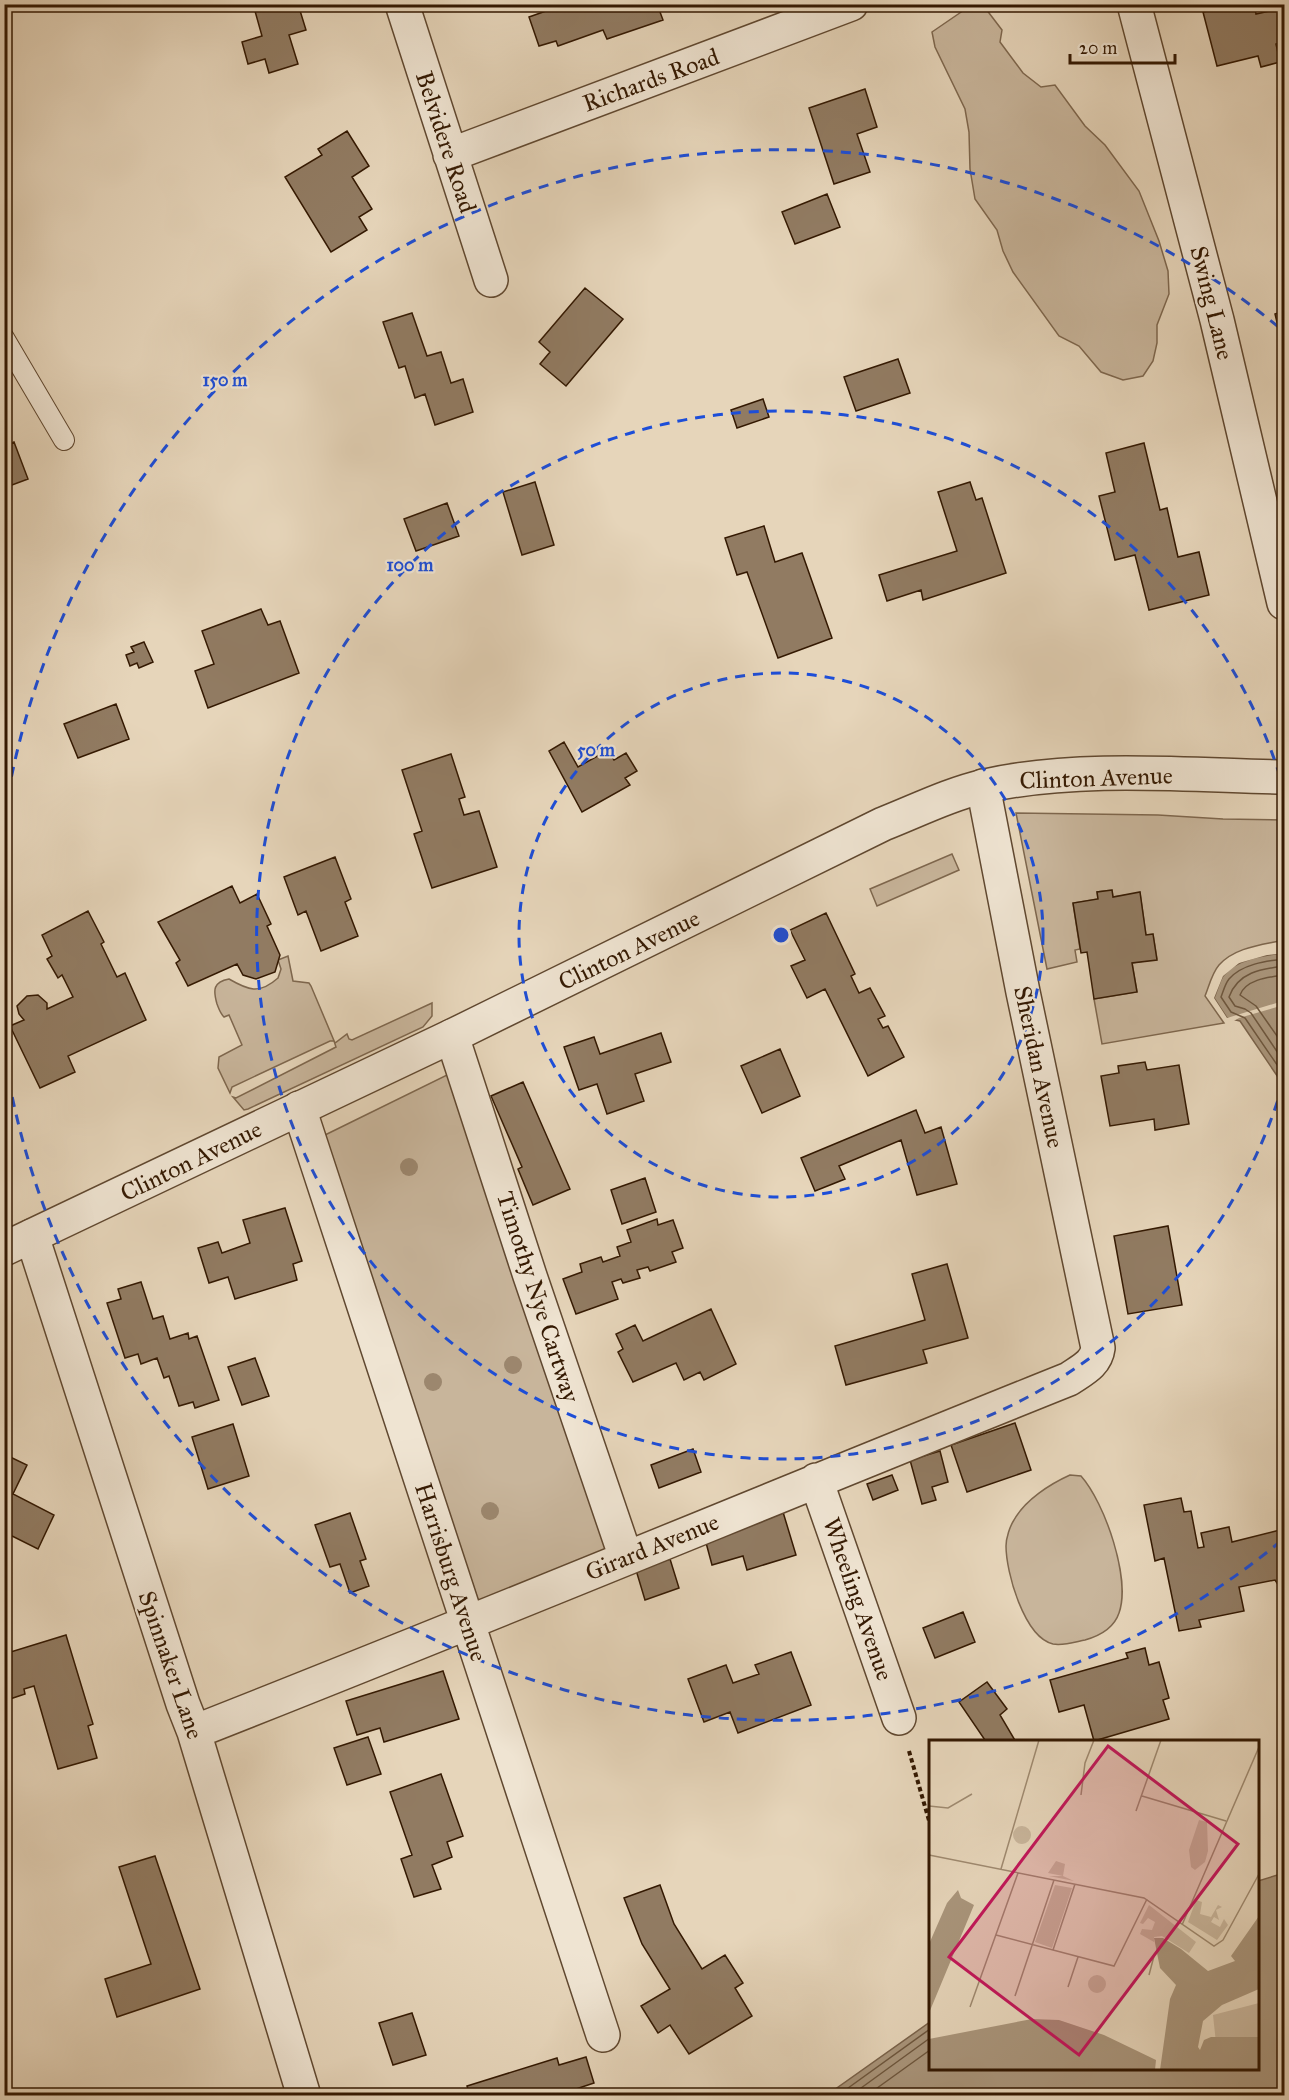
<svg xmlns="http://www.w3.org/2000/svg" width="1289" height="2100" viewBox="0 0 1289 2100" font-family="'IM FELL Great Primer',serif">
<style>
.green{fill:#c8b59b;stroke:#7e674e;stroke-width:1.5}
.water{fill:#a9957b;stroke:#7a634b;stroke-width:1.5}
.pier{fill:#e6d5ba}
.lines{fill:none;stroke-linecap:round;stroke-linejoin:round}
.shore{stroke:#6e573e;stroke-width:1.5}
.building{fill:#917b62;stroke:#341902;stroke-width:1.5}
.service-casing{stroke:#604830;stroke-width:22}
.minor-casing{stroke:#604830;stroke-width:36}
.tertiary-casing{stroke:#604830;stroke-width:36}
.path{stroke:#341902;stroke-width:4;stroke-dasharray:4.5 3;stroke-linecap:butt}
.service{stroke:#efe4d2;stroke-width:20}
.minor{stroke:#efe4d2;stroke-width:33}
.tertiary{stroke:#efe4d2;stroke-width:33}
.tree{fill:#9c876e}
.ring{fill:none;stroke:#1d4ed8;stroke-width:3;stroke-dasharray:10 8}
.labels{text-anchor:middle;stroke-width:4.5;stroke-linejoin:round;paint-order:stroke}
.street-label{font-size:24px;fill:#341902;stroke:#efe4d2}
.inset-river{fill:none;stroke:#a9957b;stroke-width:3}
.inset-road{fill:none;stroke:#9f8a70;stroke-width:1.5}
.view{fill:#c2185b;fill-opacity:0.15;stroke:#c2185b;stroke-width:3}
.inset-edge{fill:none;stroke:#341902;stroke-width:3}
.centre{fill:#1d4ed8;stroke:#efe4d2;stroke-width:3}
.ring-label{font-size:18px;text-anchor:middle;font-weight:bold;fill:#1d4ed8;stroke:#efe4d2;stroke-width:4.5;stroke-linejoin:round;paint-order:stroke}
</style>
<rect width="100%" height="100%" fill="#e6d5ba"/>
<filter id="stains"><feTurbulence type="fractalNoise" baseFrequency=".00333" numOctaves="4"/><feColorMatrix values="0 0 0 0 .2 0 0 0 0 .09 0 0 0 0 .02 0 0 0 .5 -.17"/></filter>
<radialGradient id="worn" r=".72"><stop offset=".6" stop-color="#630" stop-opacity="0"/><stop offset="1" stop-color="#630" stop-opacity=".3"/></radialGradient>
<path class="green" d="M970,6L986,9L1002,30L1000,42L1023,73L1041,87L1055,85L1085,126L1105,145L1139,191L1159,241L1168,271L1169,294L1157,325V343L1153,361L1143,376L1123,380L1101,372L1079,346L1059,336L1013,272L1003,251L997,230L975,199L970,169L969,132L965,109L935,47L932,32Z
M1016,813L1158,815L1223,819L1284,820V940C1262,945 1235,947 1219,965C1212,973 1209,986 1205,996L1224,1023L1102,1044L1094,999L1137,992L1132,963L1157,959L1153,934L1146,935L1140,893L1113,897L1112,890L1097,892L1098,899L1073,903L1080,949L1075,950L1077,962L1047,969Z
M952,854L959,870L877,906L870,889Z
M288,956L293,981L309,983L311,986L335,1043L347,1034L349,1039L352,1040L432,1003V1016L423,1027L248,1109L244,1110L233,1097L236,1098L336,1047L334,1041H330L232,1087L230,1093L218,1068L219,1057L242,1045L229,1015L224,1017C220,1013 219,1009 217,1004C213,990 213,982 229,979C248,990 259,995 278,978L281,969L278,960Z
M449,1074L607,1551L484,1603L478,1600L323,1136Z
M1070,1475L1081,1476C1105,1503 1131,1579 1119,1613C1114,1628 1099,1636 1085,1640C1075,1642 1063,1646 1053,1644C1024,1637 1006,1572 1006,1546C1006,1538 1010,1526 1014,1520C1025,1500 1050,1484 1070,1475Z"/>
<path class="water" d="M1284,953V1086L1240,1021L1227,1018L1214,998C1217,992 1219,982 1223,976C1236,959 1265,955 1284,953Z
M1284,1873V2095H827L930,2022V2068H1258V1881Z"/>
<path class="pier" d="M1284,950V953L1267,955L1239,963L1223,976L1214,998L1227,1018L1283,1001L1284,1005L1239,1018L1232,1022L1225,1020L1211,999L1221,974L1238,960L1266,952Z"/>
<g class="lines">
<path class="shore" d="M1284,959C1266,961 1242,964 1229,979C1225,984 1223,992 1221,997L1231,1012L1245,1018L1284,1075
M1284,966C1261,969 1238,972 1229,997L1235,1006L1245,1009L1251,1013L1284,1062
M1284,975C1270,977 1246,979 1240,995L1256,1006L1284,1046
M837,2096L930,2029
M850,2096L930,2038
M866,2096L930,2050"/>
</g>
<path class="building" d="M253,4H298L306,30L289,35L298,64L269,73L265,59L248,64L242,42L262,36Z
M544,4H657L663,20L607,39L603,30L558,46L556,41L539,46L529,17L546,11Z
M1234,4H1254L1256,14L1284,8V42L1276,44L1280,62L1261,67L1258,56L1217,66L1203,12Z
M865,89L877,127L857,134L870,172L834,184L809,108Z
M347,131L369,166L352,177L372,209L359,217L367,230L331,252L285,177L322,155L318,149Z
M827,194L840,227L795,244L782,212Z
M585,288L623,319L566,386L540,364L550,352L539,342Z
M1284,311V351L1275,314Z
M412,313L427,356L441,352L451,383L463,379L473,412L435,425L425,394L415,398L405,366L399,368L383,322Z
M898,359L910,393L856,411L844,377Z
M763,399L769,417L737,428L731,410Z
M14,442L28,479L4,488V446Z
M1144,443L1160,510L1167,508L1178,557L1199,552L1209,595L1149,610L1135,555L1115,560L1099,496L1115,492L1106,453Z
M535,482L554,545L522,555L503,492Z
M970,482L976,500L982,498L1006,573L923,600L921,590L887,601L879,575L957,551L938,492Z
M447,503L459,536L416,551L404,519Z
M764,526L775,562L802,553L832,638L778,658L747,572L737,575L725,538Z
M261,609L268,625L280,621L299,673L208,708L195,671L214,664L202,631Z
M144,642L153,662L139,668L137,663L130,666L126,655L134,652L131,647Z
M116,704L129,739L78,758L64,724Z
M564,742L578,767L608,750L614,760L626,753L637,771L625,778L630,785L582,812L549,751Z
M451,754L465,797L459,799L464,815L479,811L497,867L432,888L414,834L422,831L402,770Z
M335,857L351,899L345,902L358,936L321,951L306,911L298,915L284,877Z
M232,886L240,903L257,894L271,924L267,926L280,955L275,972L256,979L243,975L237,964L188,986L176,963L180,960L158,922Z
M1112,890L1113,897L1140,892L1146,935L1153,934L1157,960L1132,963L1137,992L1094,999L1087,952L1081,953L1073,903L1098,899L1097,892Z
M88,911L104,942L101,944L117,977L125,973L146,1020L68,1056L75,1072L40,1088L10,1026L24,1020L19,1014L17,1006L27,996L38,995L47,1003V1009L73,997L62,975L58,978L47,959L52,956L42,935Z
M826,913L855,974L851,976L859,993L870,988L885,1016L878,1019L883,1028L888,1026L904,1057L868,1076L825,989L807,998L791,966L805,960L790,930Z
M661,1033L671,1062L635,1074L644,1101L607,1114L597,1084L579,1090L564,1047L594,1037L600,1054Z
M780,1049L800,1096L762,1113L741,1066Z
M1145,1062L1147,1070L1179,1065L1189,1124L1155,1130L1154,1119L1110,1126L1101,1076L1119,1073L1118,1066Z
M523,1082L570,1189L533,1205L518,1169L522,1167L491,1096Z
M916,1110L925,1133L941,1127L957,1184L917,1195L901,1140L839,1166L845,1179L815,1191L801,1158Z
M645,1178L656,1212L622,1224L611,1190Z
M285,1208L302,1261L293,1264L297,1280L235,1299L228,1277L209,1283L198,1248L218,1242L222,1253L250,1243L243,1220Z
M657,1219L658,1225L673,1220L683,1248L672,1252L676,1262L650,1271L648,1267L637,1270L640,1278L623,1283L621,1279L612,1282L618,1299L576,1314L563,1279L582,1272L580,1264L601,1257L603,1262L620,1256L617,1247L631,1242L627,1230Z
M1168,1226L1182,1305L1128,1314L1114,1236Z
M947,1264L968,1338L923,1350L927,1363L846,1385L835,1346L925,1320L912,1274Z
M141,1282L153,1319L163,1316L170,1339L188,1333L189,1339L197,1336L219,1400L195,1408L193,1402L179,1406L169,1376L164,1378L157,1358L141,1364L138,1354L125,1358L107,1303L121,1299L118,1289Z
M711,1309L736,1364L704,1380L700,1372L684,1380L676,1363L633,1382L618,1352L623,1349L616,1334L635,1325L643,1341Z
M255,1358L269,1396L242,1405L228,1367Z
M1015,1423L1031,1470L967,1492L951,1445Z
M233,1424L249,1476L208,1489L192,1437Z
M693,1449L701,1472L659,1488L651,1465Z
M940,1451L948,1482L932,1487L936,1500L922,1504L910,1460Z
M4,1454L27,1465L13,1494L54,1515L38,1549L4,1532Z
M892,1475L898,1490L873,1500L867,1484Z
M1181,1498L1184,1512L1191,1511L1198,1548L1204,1547L1201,1533L1229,1527L1232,1542L1280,1530L1284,1550V1587L1279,1586L1275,1580L1239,1587L1244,1611L1199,1620L1201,1627L1179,1631L1164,1558L1155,1561L1144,1505Z
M783,1512L796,1555L747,1570L743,1556L712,1565L705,1539Z
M350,1513L366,1559L360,1561L369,1586L350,1593L340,1564L330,1567L315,1525Z
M670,1559L679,1588L645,1600L636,1570Z
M963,1612L975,1642L935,1658L923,1628Z
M66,1635L93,1724L88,1726L97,1758L58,1769L34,1686L24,1689L25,1694L7,1700L4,1690V1654Z
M1145,1648L1149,1665L1159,1662L1169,1698L1163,1700L1169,1719L1094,1741L1084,1705L1059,1712L1050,1680L1128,1658L1126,1653Z
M791,1652L811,1705L738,1733L730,1712L704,1722L688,1679L726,1665L733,1683L759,1674L755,1665Z
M443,1671L459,1719L384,1742L380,1728L357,1735L346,1701Z
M987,1682L1007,1709L1000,1715L1016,1742H982L985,1740L959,1702Z
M368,1737L381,1774L347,1785L334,1748Z
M441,1774L463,1836L447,1842L452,1857L432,1865L441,1889L414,1897L401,1859L412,1855L390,1792Z
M155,1856L200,1989L117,2017L105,1979L151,1964L119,1867Z
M660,1885L674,1924L702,1969L725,1955L743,1983L735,1988L752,2016L689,2054L670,2025L658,2033L641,2006L670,1989L642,1944L624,1898Z
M412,2013L426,2055L393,2065L379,2023Z
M586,2057L594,2083L555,2096H470L467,2086L557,2058L559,2065Z"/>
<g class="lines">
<g class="service-casing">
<path id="service" d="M4,338L64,440"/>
</g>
<g class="minor-casing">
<path id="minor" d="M402,4L491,280
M1134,4L1217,320L1284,603
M450,155L851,4
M452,1036L530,1276L626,1558
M299,1108L603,2035
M32,1236L183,1704L194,1732L304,2096
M816,1480L899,1718
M194,1732C487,1617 777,1496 1069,1379C1082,1370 1096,1364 1098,1348L1023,992L983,786"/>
</g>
<g class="tertiary-casing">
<path id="tertiary" d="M4,1249L452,1036L883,824C916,811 950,794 985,786C1078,765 1189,775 1284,777"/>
</g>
<path class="path" d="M909,1751L930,1824"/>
<use href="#service" class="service"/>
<use href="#minor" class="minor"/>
<use href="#tertiary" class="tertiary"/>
</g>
<g class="tree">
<circle cx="409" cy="1167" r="9"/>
<circle cx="513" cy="1365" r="9"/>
<circle cx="433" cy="1382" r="9"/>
<circle cx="490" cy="1511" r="9"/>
</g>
<g class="ring">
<circle cx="781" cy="935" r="262"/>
<path d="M1283 1084A524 524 0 1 1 1283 786"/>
<path d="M1281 1541A786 786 0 0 1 5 1058M5 812A786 786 0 0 1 1281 329"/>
</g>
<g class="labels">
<g class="street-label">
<text transform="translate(651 80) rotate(-20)" y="8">Richards Road</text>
<text transform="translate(446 142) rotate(72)" y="8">Belvidere Road</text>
<text transform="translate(1212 303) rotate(76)" y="8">Swing Lane</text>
<text transform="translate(1096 778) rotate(-2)" y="8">Clinton Avenue</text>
<text transform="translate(629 950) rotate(-26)" y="8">Clinton Avenue</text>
<text transform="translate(1039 1067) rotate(78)" y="8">Sheridan Avenue</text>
<text transform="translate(191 1161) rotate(-26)" y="8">Clinton Avenue</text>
<text transform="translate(538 1297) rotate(72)" y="8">Timothy Nye Cartway</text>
<text transform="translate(652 1547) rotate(-22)" y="8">Girard Avenue</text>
<text transform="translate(451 1572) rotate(72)" y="8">Harrisburg Avenue</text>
<text transform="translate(858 1599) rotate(71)" y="8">Wheeling Avenue</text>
<text transform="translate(171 1665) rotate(71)" y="8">Spinnaker Lane</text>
</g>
</g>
<g transform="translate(929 1740)">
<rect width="330" height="330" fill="#e6d5ba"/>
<path d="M270,80L278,82L279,111L276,122L266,130L262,127L260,110ZM84 95a9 9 0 1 1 18 0a9 9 0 1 1-18 0ZM127,121L136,124L134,136L145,141L120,136H134L119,133ZM126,145L143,148L123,208L106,202ZM267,160L273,162L271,174L282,177L274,191L289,165L293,167L287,170L290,180L285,177L282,182L291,187L295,179L299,185L288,200L259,182ZM220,165L267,202L260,213L233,196L225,197V202L211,194L213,189L223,190L226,182L219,178L214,184L211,183ZM159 244a9 9 0 1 1 18 0a9 9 0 1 1-18 0ZM330,263V318L287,303L284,275Z" fill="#c8b59b"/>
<path d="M29,150L32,158L45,165L0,273V204L18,163ZM330,176V249L293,265L274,281L269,307L271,310L275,300L282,297H330V330H231L241,259L247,245L231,228L225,198H234L252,209L279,231L306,221L302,216ZM103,279L130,280L175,295L227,320L226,330H0V299Z" fill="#a9957b"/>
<path class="inset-river" d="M246,330L250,294L262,261L330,219M250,330L256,287L268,260L330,224"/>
<path class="inset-road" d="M152,55L156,23L165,0M213,56L297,81M0,66L19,68L43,54M207,71L232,0M0,115L215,158L285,206L294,200L330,134M72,129L110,0M253,185L330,7M67,195L185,226L218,159M124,210L146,144M220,235L225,216M139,247L149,217M86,256L125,140M41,267L89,133"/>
<path class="view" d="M179,6L309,104L150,315L20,217Z"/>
<rect width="330" height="330" class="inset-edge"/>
</g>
<circle cx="781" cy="935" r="9" class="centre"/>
<g class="ring-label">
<text x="225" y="386">150 m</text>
<text x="410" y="571">100 m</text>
<text x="596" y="756">50 m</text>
</g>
<rect width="1289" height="2100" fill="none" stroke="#e6d5ba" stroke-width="24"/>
<rect x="6" y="6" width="1277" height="2088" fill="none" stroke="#341902" stroke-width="3"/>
<rect x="12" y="12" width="1265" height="2076" fill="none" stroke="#341902" stroke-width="1.5"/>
<path d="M1070 54v9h105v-9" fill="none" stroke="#341902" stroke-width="3"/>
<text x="1079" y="54" font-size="18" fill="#341902" stroke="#efe4d2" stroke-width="4.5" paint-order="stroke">20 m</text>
<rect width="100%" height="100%" filter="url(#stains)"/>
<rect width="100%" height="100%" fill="url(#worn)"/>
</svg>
